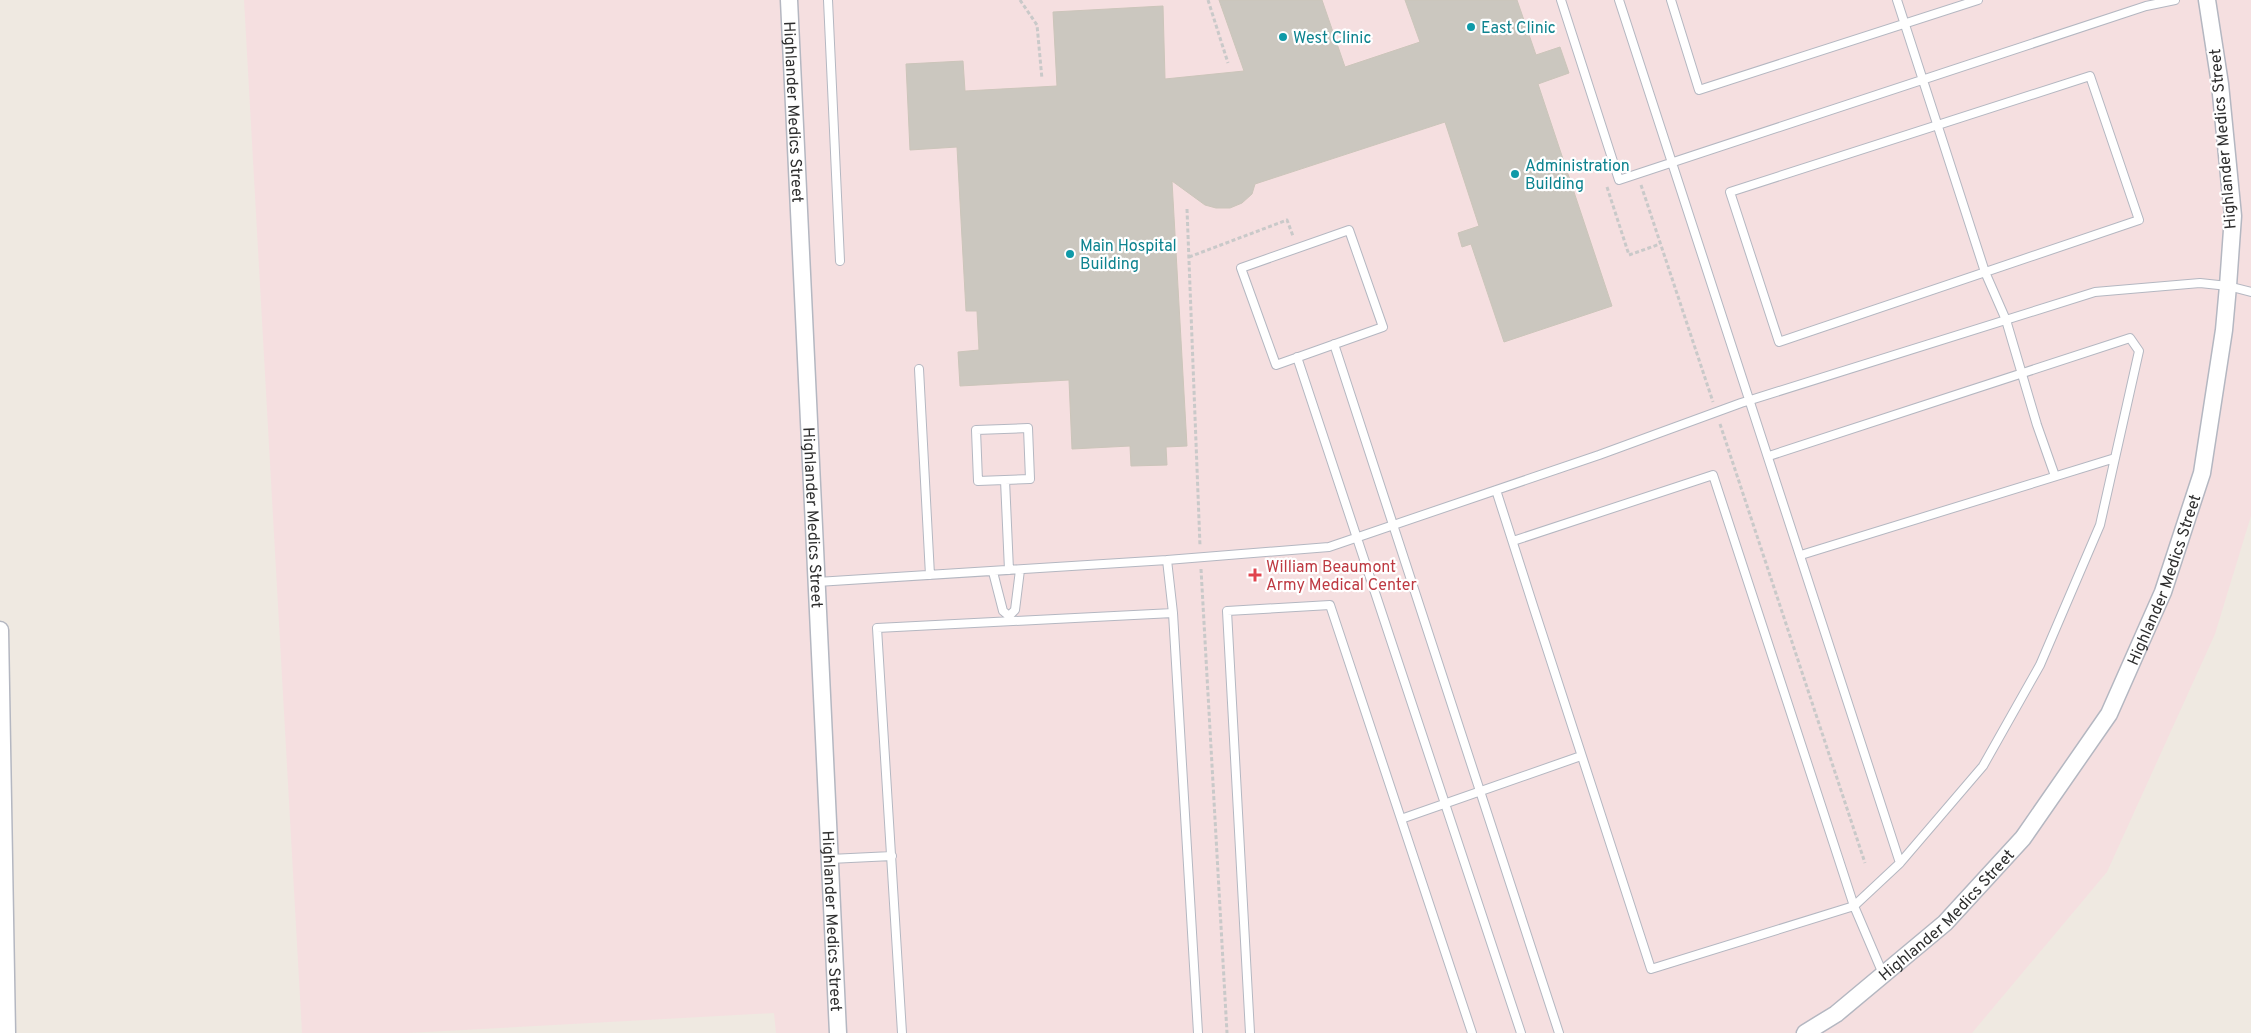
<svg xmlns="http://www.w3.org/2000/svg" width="2251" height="1033" viewBox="0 0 2251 1033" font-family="Overpass,sans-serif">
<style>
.medical{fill:#f5dfe0}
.building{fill:#cbc7bf;stroke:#cbc5ba}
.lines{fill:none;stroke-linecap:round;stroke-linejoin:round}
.service-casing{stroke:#b4b7c1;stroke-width:10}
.minor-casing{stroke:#b4b7c1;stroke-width:19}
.path{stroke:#c9c9c9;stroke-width:3;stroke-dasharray:4 2.5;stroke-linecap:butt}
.service{stroke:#fff;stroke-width:8}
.minor{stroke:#fff;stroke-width:16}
.culture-dot{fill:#0f9aa8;stroke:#fff;stroke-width:2}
.health-dot{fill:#e0444e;stroke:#fff;stroke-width:2}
.labels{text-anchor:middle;stroke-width:4.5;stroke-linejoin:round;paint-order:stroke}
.culture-label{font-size:16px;fill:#0d838f;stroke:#fff;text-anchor:start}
.street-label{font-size:16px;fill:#2e2e2e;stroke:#fff}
.health-label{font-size:16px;fill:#be3a42;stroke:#fff;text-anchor:start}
</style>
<rect width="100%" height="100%" fill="#efe9e1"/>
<path class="medical" d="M244,0H2251V516L2215,634L2107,872L1972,1033H776L774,1013L407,1033H302Z"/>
<path class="building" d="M1219,0H1322L1345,67L1420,42L1405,0H1517L1536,55L1560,47L1569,73L1538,84L1612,306L1504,342L1471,244L1462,247L1458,233L1479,226L1445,122L1255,184L1252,194L1242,203L1230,208H1216L1205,205L1172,181L1187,446L1166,447L1167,465L1131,466L1130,446L1072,449L1069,380L960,386L958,352L979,350L977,311H966L957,147L910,150L906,64L963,61L965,91L1057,86L1053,12L1163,6L1165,79L1244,71Z"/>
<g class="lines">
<g class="service-casing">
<path id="service" d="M828,0L840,261
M1561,0L1619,180L2146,6L2175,0
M1619,0L1900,863L1854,906L1883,974
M1671,0L1699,90L1978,0
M1897,0L1985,272L2006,320L2037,425L2055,476
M2090,76L2139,220L1779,342L1730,192Z
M1349,230L1383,327L1276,365L1241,268Z
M1334,344L1559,1033
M1297,357L1521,1033
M919,369L930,575
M1028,428L1030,479L978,481L976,430Z
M1769,456L2130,338L2139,351L2100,525L2040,665L1983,766L1900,863
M1005,480L1009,570
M1496,490C1547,650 1599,810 1651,969L1854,906L1713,475L1513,541
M1801,555L2115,458
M993,572L1003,611L1009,616V621
M817,582L1167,560L1329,547L1599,455L1741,403L2095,292L2200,283L2228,286L2251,292
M1173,613L1198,1033
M1009,616L1015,610L1020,570
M1401,819L1581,756
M830,859L892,856
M902,1033L877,628L1173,613L1167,560
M1250,1033L1227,611L1330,605L1472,1033"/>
</g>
<g class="minor-casing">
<g id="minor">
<path id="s1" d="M789,0L838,1033"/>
<path d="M0,630L7,1033"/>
<path id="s2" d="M1805,1033L1836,1014L1945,923L2023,838L2109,714L2163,592L2202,473L2224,330L2228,286L2233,216L2220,84L2207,0"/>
</g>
</g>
<path class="path" d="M1020,0L1037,25L1042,79
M1208,0L1228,63
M1641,185L1713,402
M1607,187L1629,255L1660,244
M1187,209L1200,546
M1189,257L1287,220L1293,236
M1720,424L1865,863
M1201,569L1227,1033"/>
<use href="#service" class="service"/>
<use href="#minor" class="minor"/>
</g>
<g class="culture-dot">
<circle cx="1471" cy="27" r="5"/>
<circle cx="1283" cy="37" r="5"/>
<circle cx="1515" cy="174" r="5"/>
<circle cx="1070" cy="254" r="5"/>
</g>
<path class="health-dot" d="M1252.5 567.5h5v5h5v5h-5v5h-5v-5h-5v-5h5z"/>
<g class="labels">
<g class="culture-label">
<text x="1481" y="33">East Clinic</text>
<text x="1293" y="43">West Clinic</text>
<text x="1525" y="171">Administration<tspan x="1525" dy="18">Building</tspan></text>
<text x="1080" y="251">Main Hospital<tspan x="1080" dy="18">Building</tspan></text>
</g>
<g class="street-label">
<text dy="6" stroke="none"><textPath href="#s1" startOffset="112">Highlander Medics Street</textPath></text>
<text transform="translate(2222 139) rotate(-95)" y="6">Highlander Medics Street</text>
<text dy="6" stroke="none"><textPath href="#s1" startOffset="518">Highlander Medics Street</textPath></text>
<text dy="6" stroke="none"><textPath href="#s2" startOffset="590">Highlander Medics Street</textPath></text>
<text dy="6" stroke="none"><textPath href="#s2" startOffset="185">Highlander Medics Street</textPath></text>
<text dy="6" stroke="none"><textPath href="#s1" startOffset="922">Highlander Medics Street</textPath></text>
</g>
<g class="health-label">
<text x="1266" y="572">William Beaumont<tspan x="1266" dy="18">Army Medical Center</tspan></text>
</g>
</g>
</svg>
